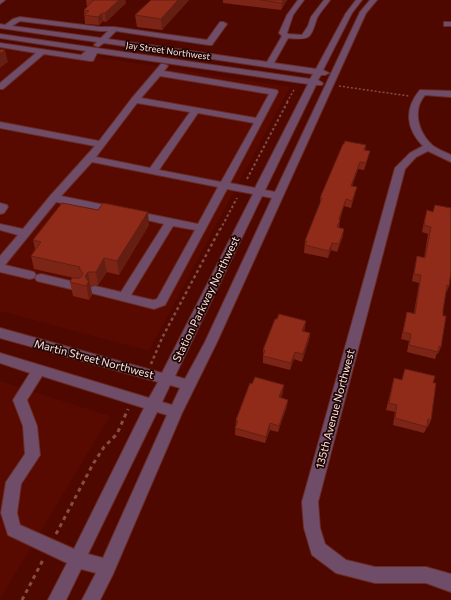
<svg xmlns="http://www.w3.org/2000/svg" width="451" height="600" viewBox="0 0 451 600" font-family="Commissioner,sans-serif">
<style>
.built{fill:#580900}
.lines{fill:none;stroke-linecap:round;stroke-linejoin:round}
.minor-casing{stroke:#692c24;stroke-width:2}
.path-far3{stroke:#844e47;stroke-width:1.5;stroke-dasharray:2 2;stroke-linecap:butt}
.path-far2{stroke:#844e47;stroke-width:2;stroke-dasharray:2.5 2.5;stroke-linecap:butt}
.path-far1{stroke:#844e47;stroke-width:2.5;stroke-dasharray:3 3;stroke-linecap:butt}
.path{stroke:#844e47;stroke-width:3;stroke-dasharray:4 4;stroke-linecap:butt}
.minor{fill:#6f4d69;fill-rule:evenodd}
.wall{fill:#7c2516}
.shaded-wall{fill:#651e12}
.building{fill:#902b1a;stroke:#651e12}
.labels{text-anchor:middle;stroke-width:3.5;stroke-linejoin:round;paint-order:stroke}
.far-street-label{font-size:9px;fill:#f9e7e3;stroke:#220603}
.street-label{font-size:11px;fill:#f9e7e3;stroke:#220603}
</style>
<rect width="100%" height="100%" fill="#4e0800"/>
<path class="built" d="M0,42L290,87L149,351L0,311Z
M0,381L110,416L0,599Z"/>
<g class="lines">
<g class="minor-casing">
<path id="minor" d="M0,0H5L0,4Z
M298,0H304L293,15L287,33L288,34L302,35L308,26L311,17L324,0H330C326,6 320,12 317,18C310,39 311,40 288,38L274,63L316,69L346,13L356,0H362L352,13L323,70L329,73L325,75H321L318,80L323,83L322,85H316L265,190L275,192L360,12L370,0H377L366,13L217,342L182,413L113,574L100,600H82L96,573L81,569L66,600H48L67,563L8,535L1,513L6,482L25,454L23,426L13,400L30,373L0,363V353L149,398L158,382L0,338V328L162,373L253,194L227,189L165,305L154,309L95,294L91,293L89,290L91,287L95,286L121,292L164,224L130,216L129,214L130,212L134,211L198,224L218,187L92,162L61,196L120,208L121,210L120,212L116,213L56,202L5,265L34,272L36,275L34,278L30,279L0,272V256L18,235L0,230V224L23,229L50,196L95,146L0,128V122L99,141L132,98L161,64H164L168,66L164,71L277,90L278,92L230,183L255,188L308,84L97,53L93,61H90L44,54L3,89H0V83L36,53L0,47V43L81,55L86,51L0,38V34L310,79L313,74L104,43L98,47L94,45L97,42L0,28V24L5,25L13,19L20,17L100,27H114L207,40L220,22H223L227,24L212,45H209L116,31L108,39L267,62L282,36L279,33L287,15ZM20,21L100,31H108L101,38L12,26ZM160,76L269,94L256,118L141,98ZM137,103L190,112L150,168L96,157ZM198,113L254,123L221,182L159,170ZM262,196L272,198L205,342L185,379L175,376ZM173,226L195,230L157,299L153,300L131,295ZM42,376L144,408L74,549L20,525L17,513L21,484L40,455L37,426L27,400ZM170,385L180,388L172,405L162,402ZM157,412L167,415L103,558L88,554Z
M444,22H451V26H444Z
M420,90L451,91V97L425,95C412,110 418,132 432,145C437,149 445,152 451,155V162L428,151L416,157L405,169L318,502L320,528L325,544L346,560L375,567H426L451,574V592L426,583H375L336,573L312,555L304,528L302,502L395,168L410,153L423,146C406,129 404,109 420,90Z
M0,203L7,205L8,207L4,213L0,214Z
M41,274L83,284L85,287L83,290L79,291L37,281L35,278L37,275Z"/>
</g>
<path class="path-far3" d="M339,86L409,96
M287,102L295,88"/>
<path class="path-far2" d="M247,179L288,101
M220,230L237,198"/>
<path class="path-far1" d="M151,364L162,338L220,229"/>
<path class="path" d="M56,534L93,464L104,447L117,434L128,409
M22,600L44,558"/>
<use href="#minor" class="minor"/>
</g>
<path class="wall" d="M86,0H125L126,3L106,22L103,21L99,25L85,24L84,10L87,7Z
M151,0H189L162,30L137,27L135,15Z
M223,0H287L281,10L223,3Z
M366,145L365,151L368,158L364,170L358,169L352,186L355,194L351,208L344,206L340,220L339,227L343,236L337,252L331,250L328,258L304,253L305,241L320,205V198Z
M435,205L449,286L446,293L443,310L441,347L438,354L437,353L435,359L407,352L409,341L401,339L407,312L414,313L419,283L412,281L417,256L424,258L428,234L422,232L425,217L427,210L433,212Z
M149,225L119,275L107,272L98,285L91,286L92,295L89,300L73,296L70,282L74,278L34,269L31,256L35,249L33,240Z
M305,328L304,331L310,333L309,340L302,362L294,359L290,370L263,363V350Z
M405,369L433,383L431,420L428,427H427L424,433L393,425L395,412L386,410L394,378L402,380Z
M283,392L281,398L287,406L278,432L270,430L265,443L235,435L236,420Z"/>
<path class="shaded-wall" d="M118,0H125L126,3L106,22L105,13Z
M178,0H189L162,30L161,19Z
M283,0H287L281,10L282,3Z
M102,13L103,21L99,25L98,17Z
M5,50L8,62L0,68V54Z
M360,162L358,169L350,193L351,186Z
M357,187L351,208L352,201Z
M346,199L344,206L337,227L339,219Z
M148,212L149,225L119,275L117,261Z
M344,229L343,236L337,252L339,244Z
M332,243L331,250L328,258L329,251Z
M104,258L107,272L98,285L96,272Z
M88,272L92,295L89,300L85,276Z
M306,321L305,328L301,338L302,331Z
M310,333L309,340L302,362L303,354Z
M295,352L294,359L290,370L291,363Z
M284,385L283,392L279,404V397Z
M288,400L287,406L278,432L279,426Z
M270,423V430L265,443L266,437Z"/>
<path class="building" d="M92,0H119L105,13H102L98,17L84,15L89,11L84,10L94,0Z
M151,0H178L161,19L135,15Z
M260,0H283L282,3Z
M0,49L5,50L0,54Z
M345,141L366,145L364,150L370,151L366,163L360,162L351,186L357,187L352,201L346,199L339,219L340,220L337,227L344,229L339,244L332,243L329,251L305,245L307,241H305L322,198H320L343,144H344Z
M62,203L98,210L103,203L148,212L117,261L104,258L96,272H88L85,276L87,280L89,281L86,286L70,282L72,278H80L83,274L81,270L79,269L80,267L31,256L41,242L33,240Z
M435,205L451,208V272L449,286L447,285L443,310V316H446L441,347L439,346L438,352L409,345L411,334L403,332L407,312L415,314L421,275L414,274L417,256L425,258L431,227L424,225L427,210L433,212Z
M279,314L306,321L302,331L310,333L303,354L295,352L291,363L263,356L265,350H263L275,319H277Z
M405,369L435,376L433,383H436L431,420L428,419L427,427L395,418L397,405L389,403L394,378L402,380Z
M255,377L284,385L279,397L288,400L279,426L270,423L266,437L235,428L238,421L236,420L250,383L252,384Z"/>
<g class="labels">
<g class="far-street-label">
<text transform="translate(168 51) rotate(8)" y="3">Jay Street Northwest</text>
</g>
<g class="street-label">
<text transform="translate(206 299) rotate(-64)" y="4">Station Parkway Northwest</text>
<text transform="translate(94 359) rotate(15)" y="4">Martin Street Northwest</text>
<text transform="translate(335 409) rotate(-75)" y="4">135th Avenue Northwest</text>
</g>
</g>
</svg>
